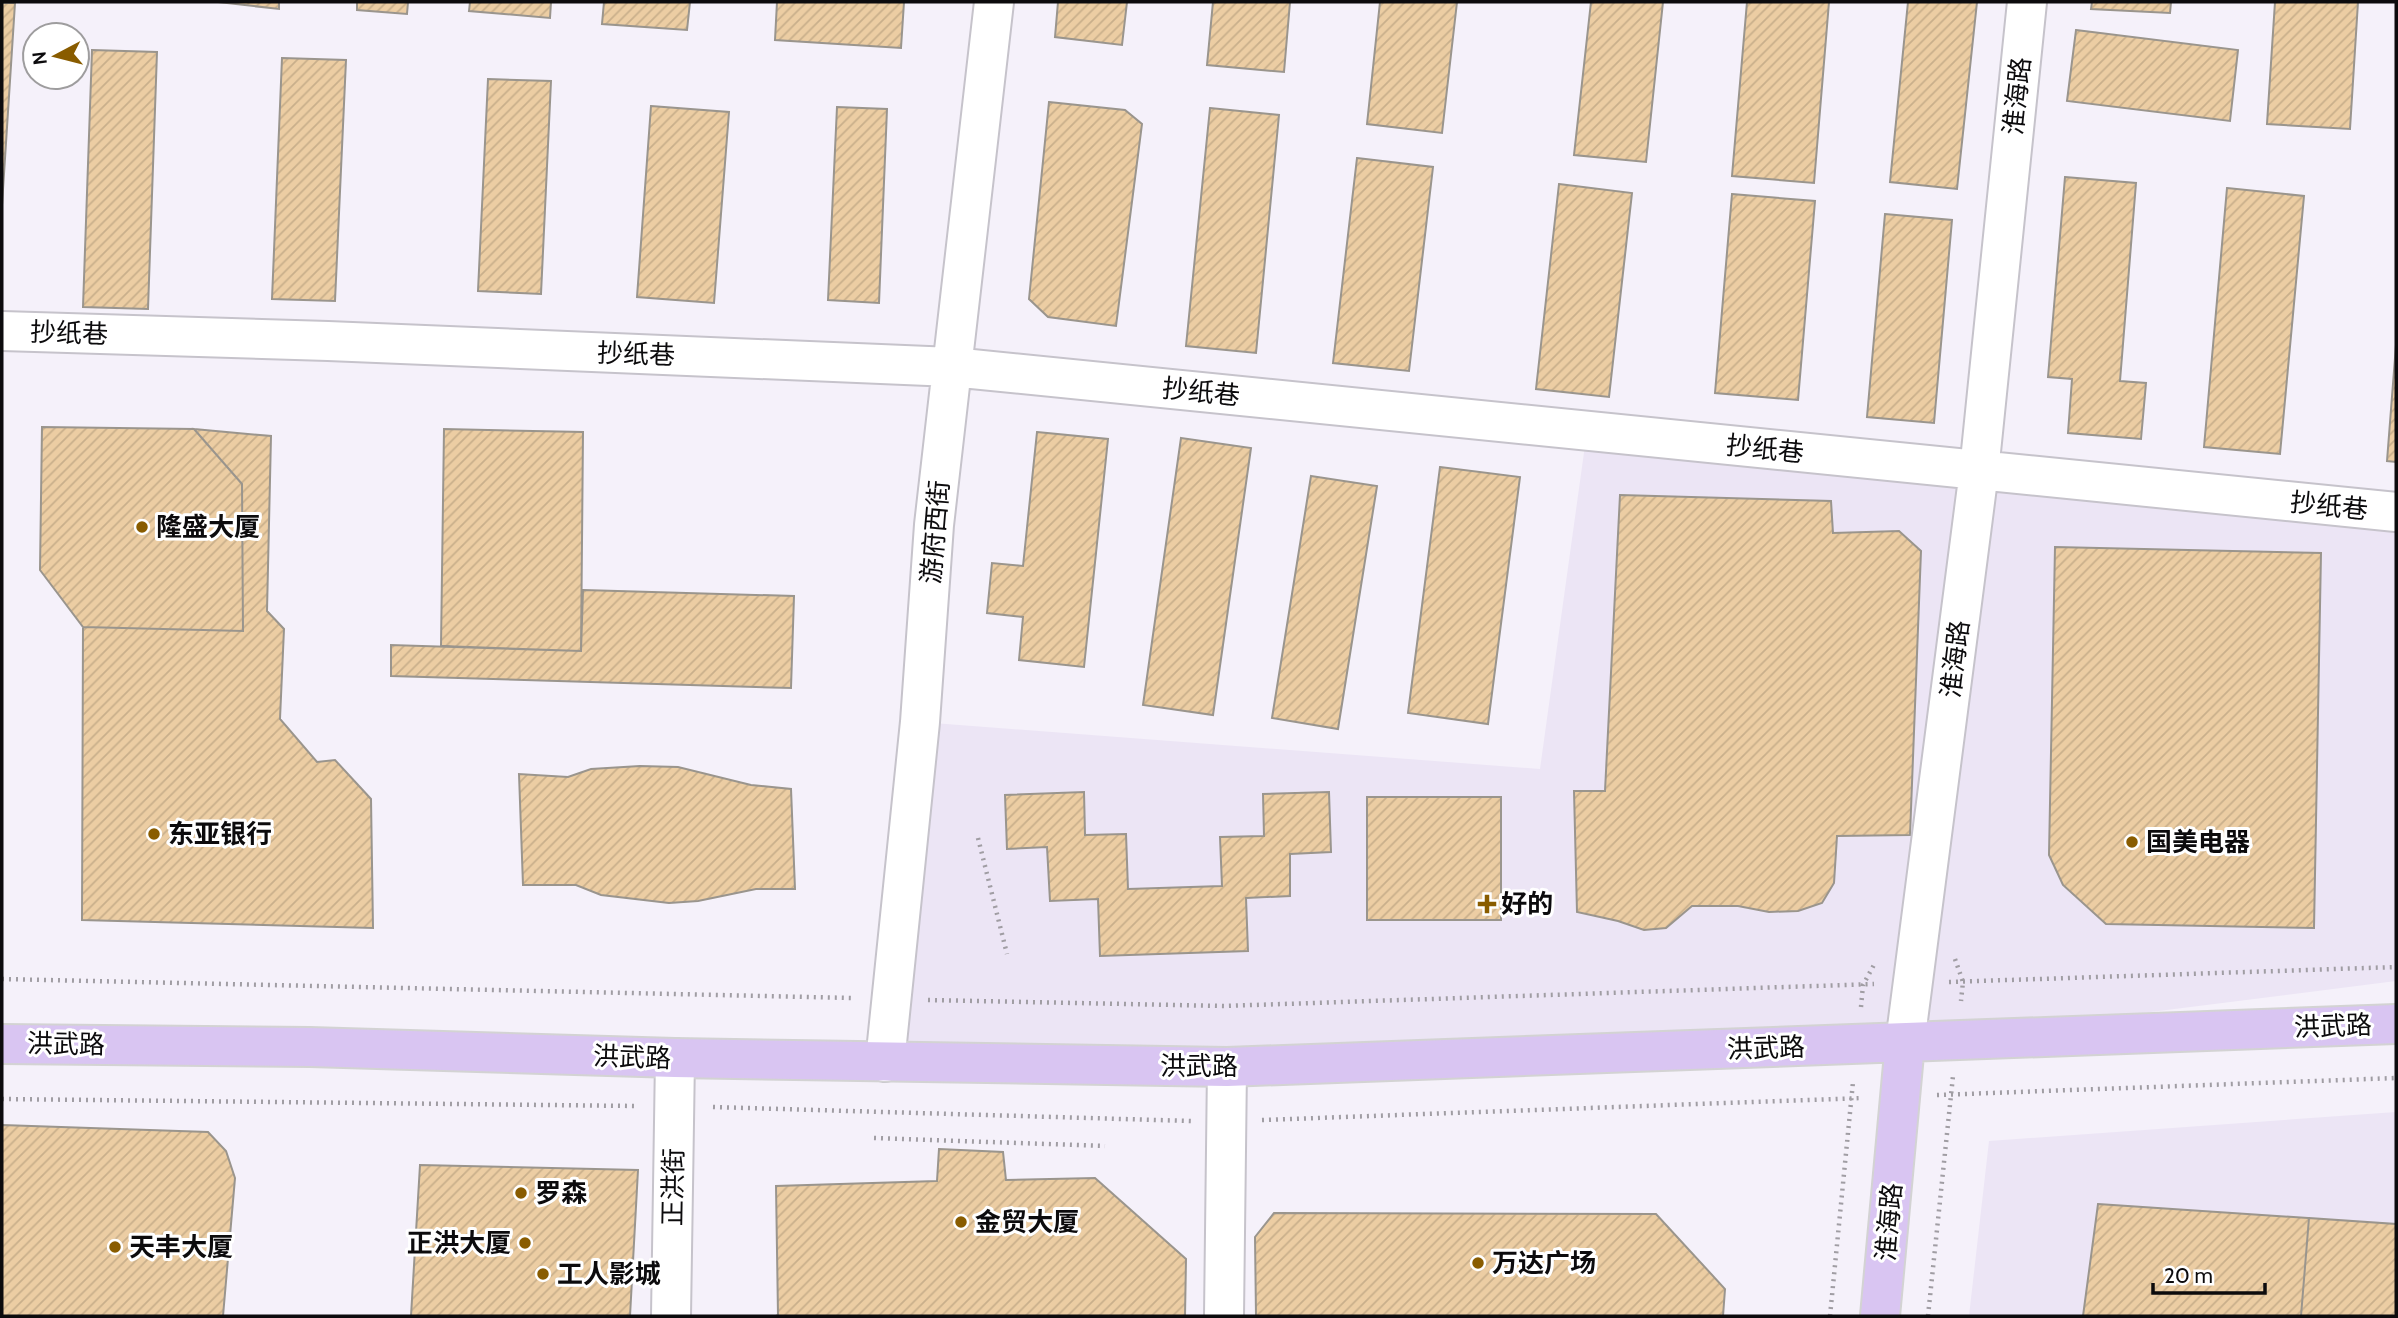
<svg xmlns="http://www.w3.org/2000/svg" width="2398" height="1318" viewBox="0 0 2398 1318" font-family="Cabin,'Noto Sans SC',sans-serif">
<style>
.built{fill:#ece5f5}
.building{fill:url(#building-hatch);stroke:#9a958d;stroke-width:2}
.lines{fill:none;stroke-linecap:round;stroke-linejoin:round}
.minor-casing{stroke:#c6c3cb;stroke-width:42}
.major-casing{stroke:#d3d3d3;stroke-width:42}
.path{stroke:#a09da3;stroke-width:4.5;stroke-dasharray:2 5;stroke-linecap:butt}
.minor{stroke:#fff;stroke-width:38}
.major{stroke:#d9c5f2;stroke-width:38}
.poi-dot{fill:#895c00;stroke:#fff;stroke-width:2.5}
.labels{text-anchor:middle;stroke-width:6;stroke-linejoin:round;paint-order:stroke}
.street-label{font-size:26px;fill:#0c0b0d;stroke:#fff}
.poi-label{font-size:26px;font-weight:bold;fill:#0c0b0d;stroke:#fff;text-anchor:start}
</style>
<defs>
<pattern id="building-hatch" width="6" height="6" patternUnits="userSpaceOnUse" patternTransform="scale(1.75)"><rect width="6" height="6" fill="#eccda3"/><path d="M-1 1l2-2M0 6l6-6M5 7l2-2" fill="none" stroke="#c9af8b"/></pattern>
</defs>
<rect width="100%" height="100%" fill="#f5f1fa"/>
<path class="built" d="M1587,431L2396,512V981L1905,1043L885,1062L920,722L1540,769Z
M2396,1112V1316H1969L1989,1141Z"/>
<path class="building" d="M218,2H279V9Z
M357,2H408L407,14L357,10Z
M470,2H551L550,18L469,11Z
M604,2H690L687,30L602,24Z
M777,2H904L901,48L775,40Z
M1058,2H1127L1122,45L1055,37Z
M1213,2H1290L1284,72L1207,65Z
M1380,2H1457L1442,133L1367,124Z
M1591,2H1663L1646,162L1574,155Z
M1747,2H1829L1814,183L1732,176Z
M1908,2H1977L1957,189L1890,182Z
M2092,2H2171L2170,13L2091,9Z
M2275,2H2358L2350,129L2267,124Z
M2,3H15L2,205Z
M2076,30L2238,50L2230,121L2067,101Z
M92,50L157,52L148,309L83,307Z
M282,58L346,60L335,301L272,299Z
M488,79L551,81L541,294L478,291Z
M1049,102L1125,110L1142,124L1116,326L1048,317L1029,299Z
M651,106L729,112L714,303L637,297Z
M837,107L887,109L879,303L828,300Z
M1210,108L1279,115L1256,353L1186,346Z
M1357,158L1433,167L1409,371L1333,363Z
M2065,177L2136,183L2120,381L2146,383L2141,439L2068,433L2072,379L2048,377Z
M1559,184L1632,193L1609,397L1536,389Z
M2227,188L2304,196L2280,454L2204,447Z
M1732,194L1815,201L1798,400L1715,393Z
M1885,214L1952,220L1934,423L1867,417Z
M2396,345V462L2387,461Z
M42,427L194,429L242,484L243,631L83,627L40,570Z
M194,429L271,436L267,611L284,629L280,719L317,762L335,760L371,799L373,928L82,920L83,627L243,631L242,484Z
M444,429L583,432L581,651L441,646Z
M1037,432L1108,439L1084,667L1019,660L1023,617L987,613L992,563L1023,566Z
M1181,438L1251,448L1213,715L1143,705Z
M1440,467L1520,477L1488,724L1408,713Z
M1311,476L1377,486L1338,729L1272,718Z
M1620,495L1831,501L1833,533L1899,531L1921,551L1910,835L1837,836L1834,883L1822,903L1798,911L1769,912L1738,906H1692L1666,928L1644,930L1618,921L1577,912L1574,791H1605Z
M2055,547L2321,553L2314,928L2106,924L2063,885L2049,855Z
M583,590L794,596L791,688L391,676V645L581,651Z
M640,766L678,767L751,785L791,789L795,889H756L698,901L669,903L601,895L576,885H523L519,774L568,777L591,769Z
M1084,792L1085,835L1126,834L1128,889L1222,886L1220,837L1264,836L1263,794L1329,792L1331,852L1290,854V896L1246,898L1248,951L1100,956L1098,899L1050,901L1047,847L1007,849L1005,795Z
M1367,797H1501V920H1367Z
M2,1125L208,1132L226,1151L235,1178L223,1316H2Z
M939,1149L1003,1152L1006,1180L1095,1178L1186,1259L1185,1316H776L778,1315L776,1186L937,1181Z
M420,1165L638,1170L630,1316H411Z
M2098,1204L2396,1224V1316H2083Z
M1274,1213L1656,1214L1725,1289L1723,1316H1256L1255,1237Z
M2309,1218L2396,1224V1316H2301Z"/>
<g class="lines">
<g class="minor-casing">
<path id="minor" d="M2,331L328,341L952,367L2396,512
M1905,1043L1979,471L2027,2
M885,1062L920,722L934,525L994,2
M671,1316L675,1058
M1224,1316L1227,1067"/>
</g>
<g class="major-casing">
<path id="major" d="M2,1044L310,1047L675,1058L1227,1067L2396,1024
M1880,1316L1905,1043"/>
</g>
<path class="path" d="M978,838L1007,954
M1955,959L1963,982L1961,1001
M2,979L853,998
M1949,982L2396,967
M928,1000L1224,1006L1874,984
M1861,1007L1863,985L1875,963
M1937,1095L2396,1078
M2,1099L638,1106
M713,1107L1191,1121
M1262,1120L1862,1098
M874,1138L1105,1146
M1830,1316L1853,1082
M1928,1316L1953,1076"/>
<use href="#minor" class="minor"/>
<use href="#major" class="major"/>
</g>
<g class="poi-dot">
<circle cx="142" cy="527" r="7"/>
<circle cx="154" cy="834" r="7"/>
<circle cx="2132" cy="842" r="7"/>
<path d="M1483.5 893.5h7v7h7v7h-7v7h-7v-7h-7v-7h7z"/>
<circle cx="521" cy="1193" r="7"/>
<circle cx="961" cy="1222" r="7"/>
<circle cx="525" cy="1243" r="7"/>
<circle cx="115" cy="1247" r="7"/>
<circle cx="1478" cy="1263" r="7"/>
<circle cx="543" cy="1274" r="7"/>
</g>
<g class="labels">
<g class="street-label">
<text transform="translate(2017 96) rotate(-84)" y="9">淮海路</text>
<text transform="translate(69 333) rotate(2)" y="9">抄纸巷</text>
<text transform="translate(636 354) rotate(2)" y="9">抄纸巷</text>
<text transform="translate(1201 392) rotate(6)" y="9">抄纸巷</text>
<text transform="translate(1765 449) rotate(6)" y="9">抄纸巷</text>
<text transform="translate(2329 506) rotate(6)" y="9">抄纸巷</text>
<text transform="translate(935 532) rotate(-85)" y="9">游府西街</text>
<text transform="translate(1955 659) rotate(-83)" y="9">淮海路</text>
<text transform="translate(2333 1026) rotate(-2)" y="9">洪武路</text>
<text transform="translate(66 1044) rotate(1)" y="9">洪武路</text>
<text transform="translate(1766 1048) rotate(-2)" y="9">洪武路</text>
<text transform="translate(632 1057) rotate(2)" y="9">洪武路</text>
<text x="1199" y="1075">洪武路</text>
<text transform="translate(673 1187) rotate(-89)" y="9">正洪街</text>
<text transform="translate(1889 1222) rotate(-85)" y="9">淮海路</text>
</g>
<g class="poi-label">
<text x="156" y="536">隆盛大厦</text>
<text x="168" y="843">东亚银行</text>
<text x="2146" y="851">国美电器</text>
<text x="1501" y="913">好的</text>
<text x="535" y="1202">罗森</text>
<text x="975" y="1231">金贸大厦</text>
<text x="511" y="1252" text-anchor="end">正洪大厦</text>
<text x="129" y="1256">天丰大厦</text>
<text x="1492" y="1272">万达广场</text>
<text x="557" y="1283">工人影城</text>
</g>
</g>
<rect width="2398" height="1318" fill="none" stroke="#0c0b0d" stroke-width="7"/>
<g transform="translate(56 56) rotate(263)"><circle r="33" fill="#ffffff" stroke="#9e9d9e" stroke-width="2"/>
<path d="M0-5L12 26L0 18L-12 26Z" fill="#895c00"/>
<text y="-10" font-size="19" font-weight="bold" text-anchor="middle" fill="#0c0b0d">N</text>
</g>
<path d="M2153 1283v10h112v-10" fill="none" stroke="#0c0b0d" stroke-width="3.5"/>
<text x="2164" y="1283" font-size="21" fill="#0c0b0d" stroke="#ffffff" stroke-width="5" paint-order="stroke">20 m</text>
</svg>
